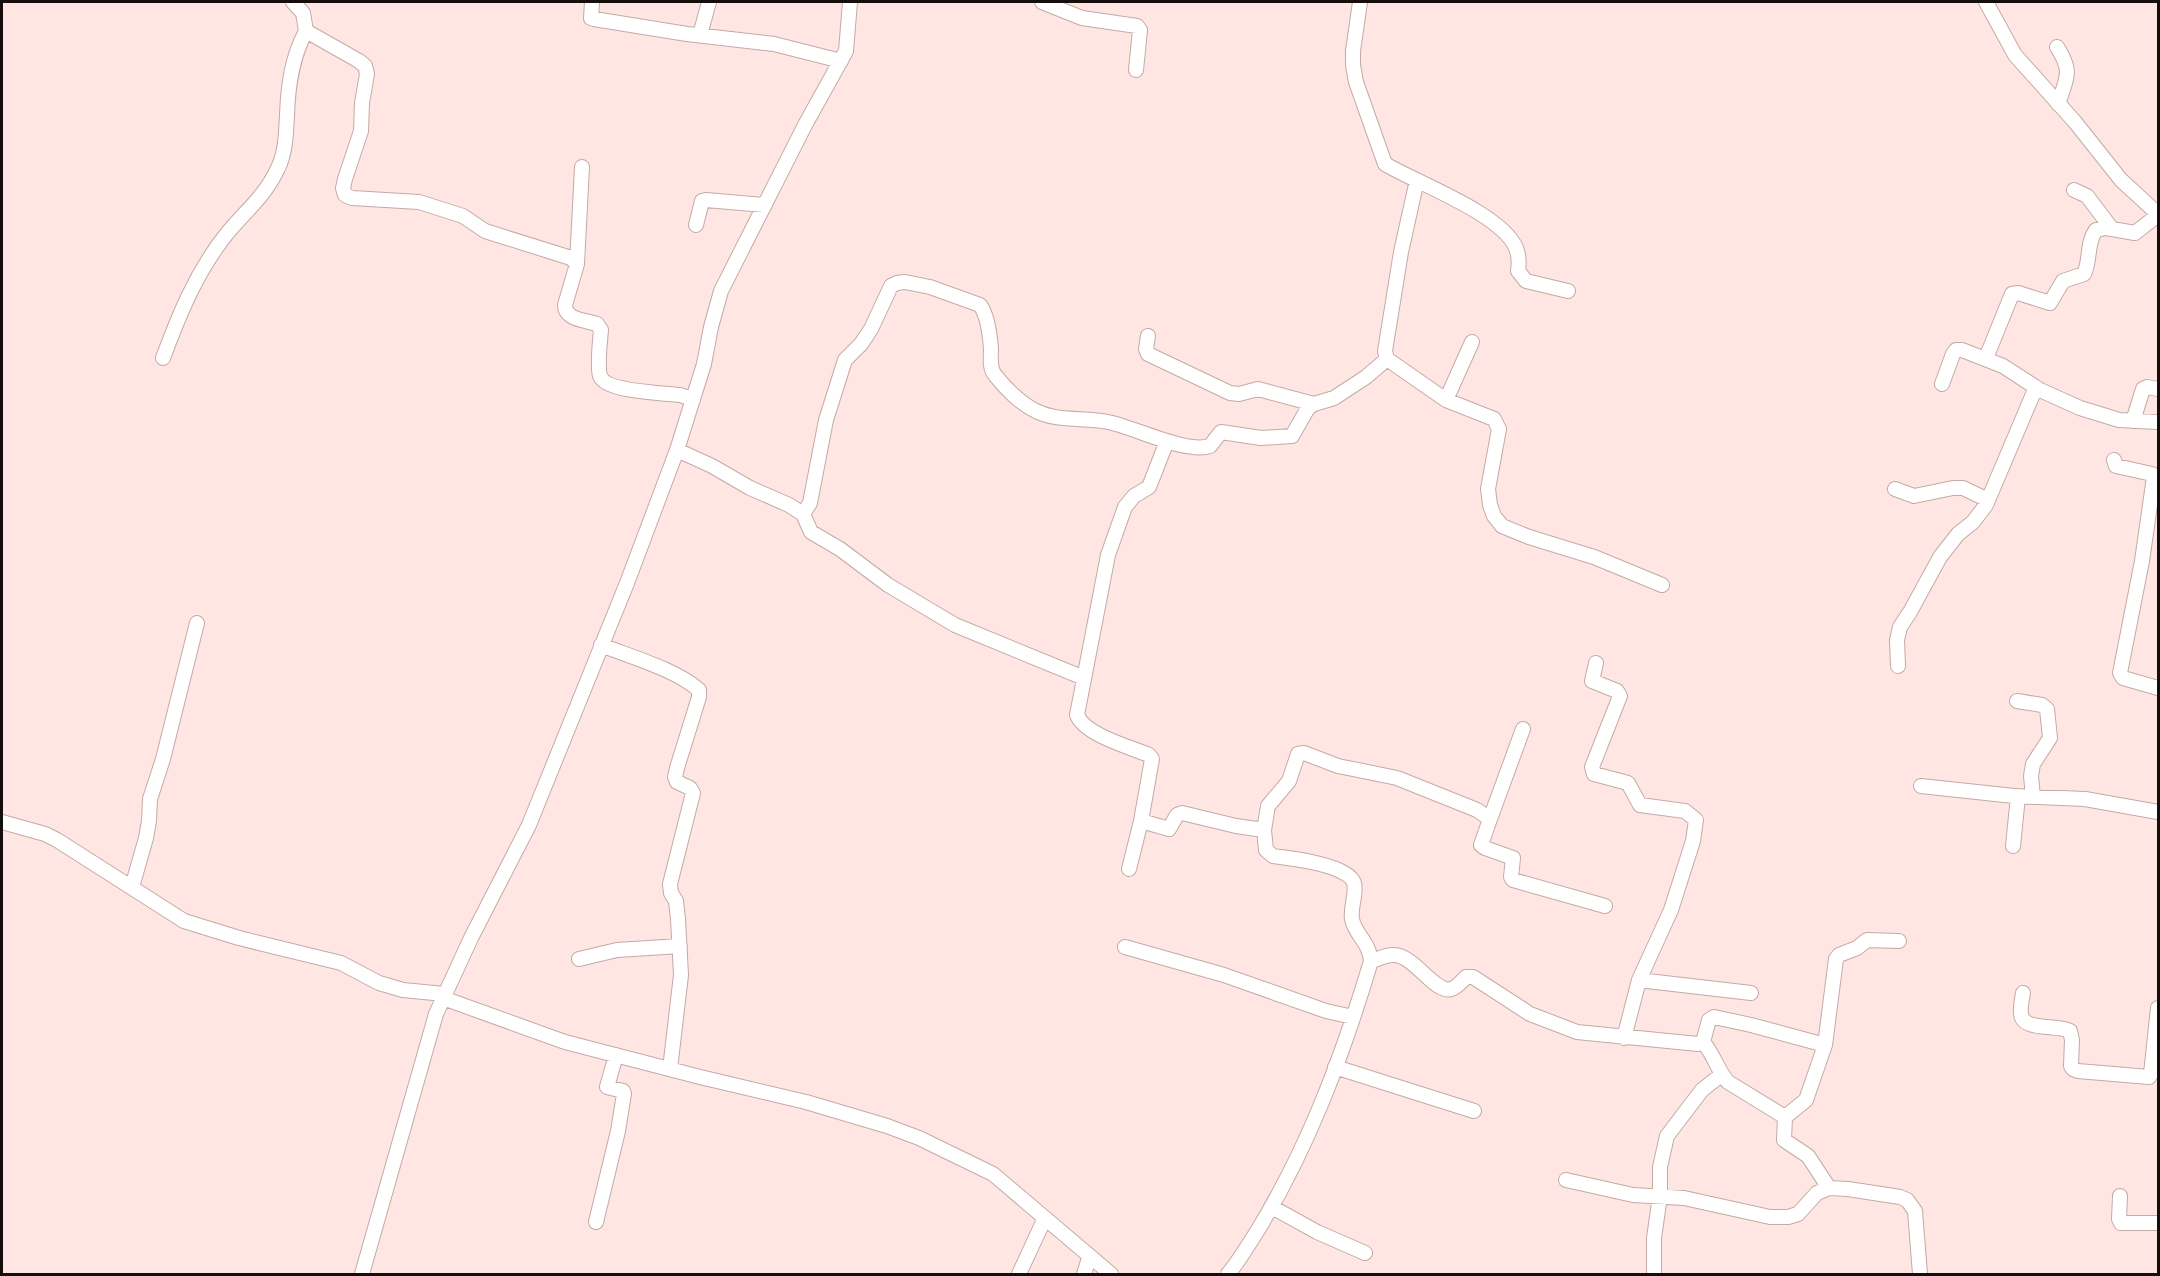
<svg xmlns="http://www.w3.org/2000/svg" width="2160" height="1276" viewBox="0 0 2160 1276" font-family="'PT Sans Narrow',sans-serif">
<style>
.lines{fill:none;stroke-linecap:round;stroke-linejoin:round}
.minor-casing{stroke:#c2aba7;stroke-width:16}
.minor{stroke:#fff;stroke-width:14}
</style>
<rect width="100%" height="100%" fill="#ffe6e2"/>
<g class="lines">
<g class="minor-casing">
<path id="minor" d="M592,2L591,18L594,19L687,34L774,44L841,61
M1042,2L1082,18L1137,26L1140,30L1136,70
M1360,2L1353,51V65L1356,82L1385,164C1417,183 1502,214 1516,248C1519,255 1519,264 1518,271L1526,281L1568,291
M1986,2L2015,55L2075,122L2121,180L2158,214
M306,31L359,61L365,66L367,74L362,103L361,131L345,179L343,188L345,195L352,198L419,202L463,216L485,231L571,258L577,264L565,305C565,320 585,320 597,324L601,330C600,342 597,365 600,376C606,392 664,393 680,395C684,396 689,398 693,400
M700,35L709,2
M2057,47C2073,72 2067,77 2058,104
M1417,180L1401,252L1385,351L1387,359L1446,400L1494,419L1499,429L1488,489L1490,505L1494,516L1502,526L1529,537L1594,557L1662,585
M2074,190L2087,196L2112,229
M696,225L702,201L706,200L765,205
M577,264L582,167
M1148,336L1146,349L1148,354L1230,393L1239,394L1258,389L1314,404
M163,358C179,315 196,273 225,236C244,212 265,197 278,168C286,152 286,132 287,115C288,85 292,57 306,31L303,13L293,2
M1986,358L2012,294L2018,293L2050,303L2063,281L2084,274C2091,260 2086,243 2096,230L2106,228L2135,233L2158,215
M1942,384L1953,354L1956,350H1962L2003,366L2040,390L2080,408L2119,420L2158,422
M1446,400L1472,342
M2133,421L2143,389L2147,387L2158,389
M1167,441L1149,487L1134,496L1125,507L1108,555L1077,715C1085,735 1130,747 1149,755L1152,759L1141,821L1169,829L1177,815L1182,813L1236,826L1264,830
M677,450L712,466L750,488L789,505L803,514L811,532L840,549L888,585L955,625L1084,678
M2114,460L2116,466L2152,474L2154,477L2142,561L2120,673L2123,678L2158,688
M1895,489L1914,496L1953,488H1963L1988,500
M803,514L810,503L826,420L845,360L861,344L871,329L891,286L897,283L905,282L930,287L980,305C988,316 990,335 991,349C991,357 989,368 995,375C1005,388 1021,404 1036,411C1058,422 1085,417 1108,422C1134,427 1186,454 1210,446L1221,432L1261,438L1292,436L1308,408L1314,404L1334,398L1366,377L1387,359
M601,645C631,657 675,669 699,690V697L677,768L675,777L677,782L690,788L693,793L670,884L671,893L676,901L678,919L681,975L670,1069
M1596,663L1592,681L1617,691L1620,696L1592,767L1594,774L1628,783L1640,805L1685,811L1696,820L1693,841L1671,910L1639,980L1624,1038
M1898,666L1897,640L1900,627L1910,612L1940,557L1958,534L1973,522L1986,505L2036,387
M2017,701L2042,705L2047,709L2050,738L2033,764L2031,776L2033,797
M1921,786L2014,796L2085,799L2158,812
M1490,819L1523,729
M2,822L45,834L57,840L184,921L239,938L341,963L379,983L403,990L444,994
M2013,846L2018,796
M1129,869L1141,821
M132,887L146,838L149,821L150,799L163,759L197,623
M1125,947L1224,975L1326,1011L1353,1017
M579,959L617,950L680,946
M1371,961C1379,959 1387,954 1394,955C1414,955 1435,994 1451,989C1456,988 1462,981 1466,977H1473L1530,1014L1577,1032L1698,1044L1703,1042L1709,1020L1714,1017L1751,1025L1825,1045
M1639,980L1751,993
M2023,993C2022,999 2019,1011 2022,1018C2028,1030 2058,1025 2070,1031L2072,1040L2071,1066L2073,1069L2078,1071L2149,1077L2151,1074L2158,1008
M443,998L565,1042L700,1077L806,1102L887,1126L919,1138L993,1174L1111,1274
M1703,1042C1715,1056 1717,1070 1728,1082L1785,1117L1784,1140L1808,1156L1829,1188
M1335,1067L1474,1111
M1785,1117L1806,1100L1825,1045L1836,959L1839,955L1857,948L1867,940L1899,941
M1566,1180L1633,1195L1684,1198L1770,1217H1788L1798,1214L1817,1193L1829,1188L1848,1189L1900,1197L1907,1200L1915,1211L1920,1274
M2120,1196L2119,1219L2121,1223H2158
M1272,1207L1317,1232L1365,1253
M596,1222L618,1131L624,1094L623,1091L607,1087L616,1055
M362,1274L436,1014L471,938L529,825L627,583L677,450L704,364L711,327L721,291L805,125L846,51L850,2
M1019,1274L1044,1220
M1084,1274L1089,1258
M1228,1274C1239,1261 1247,1247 1256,1233C1308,1149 1343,1055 1371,961C1369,941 1355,935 1352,919C1350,907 1357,894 1354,883C1349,865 1290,858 1273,856L1266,850L1264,830L1268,806L1289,781L1298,754L1304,753L1338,766L1397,778L1477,810L1490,819L1481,845L1485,848L1513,858L1511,877L1513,880L1605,906
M1654,1274V1238L1660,1196V1167L1667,1136L1702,1090L1721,1075"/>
</g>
<use href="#minor" class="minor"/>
</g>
<rect width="2160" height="1276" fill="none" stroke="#150e0c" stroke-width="6"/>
</svg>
